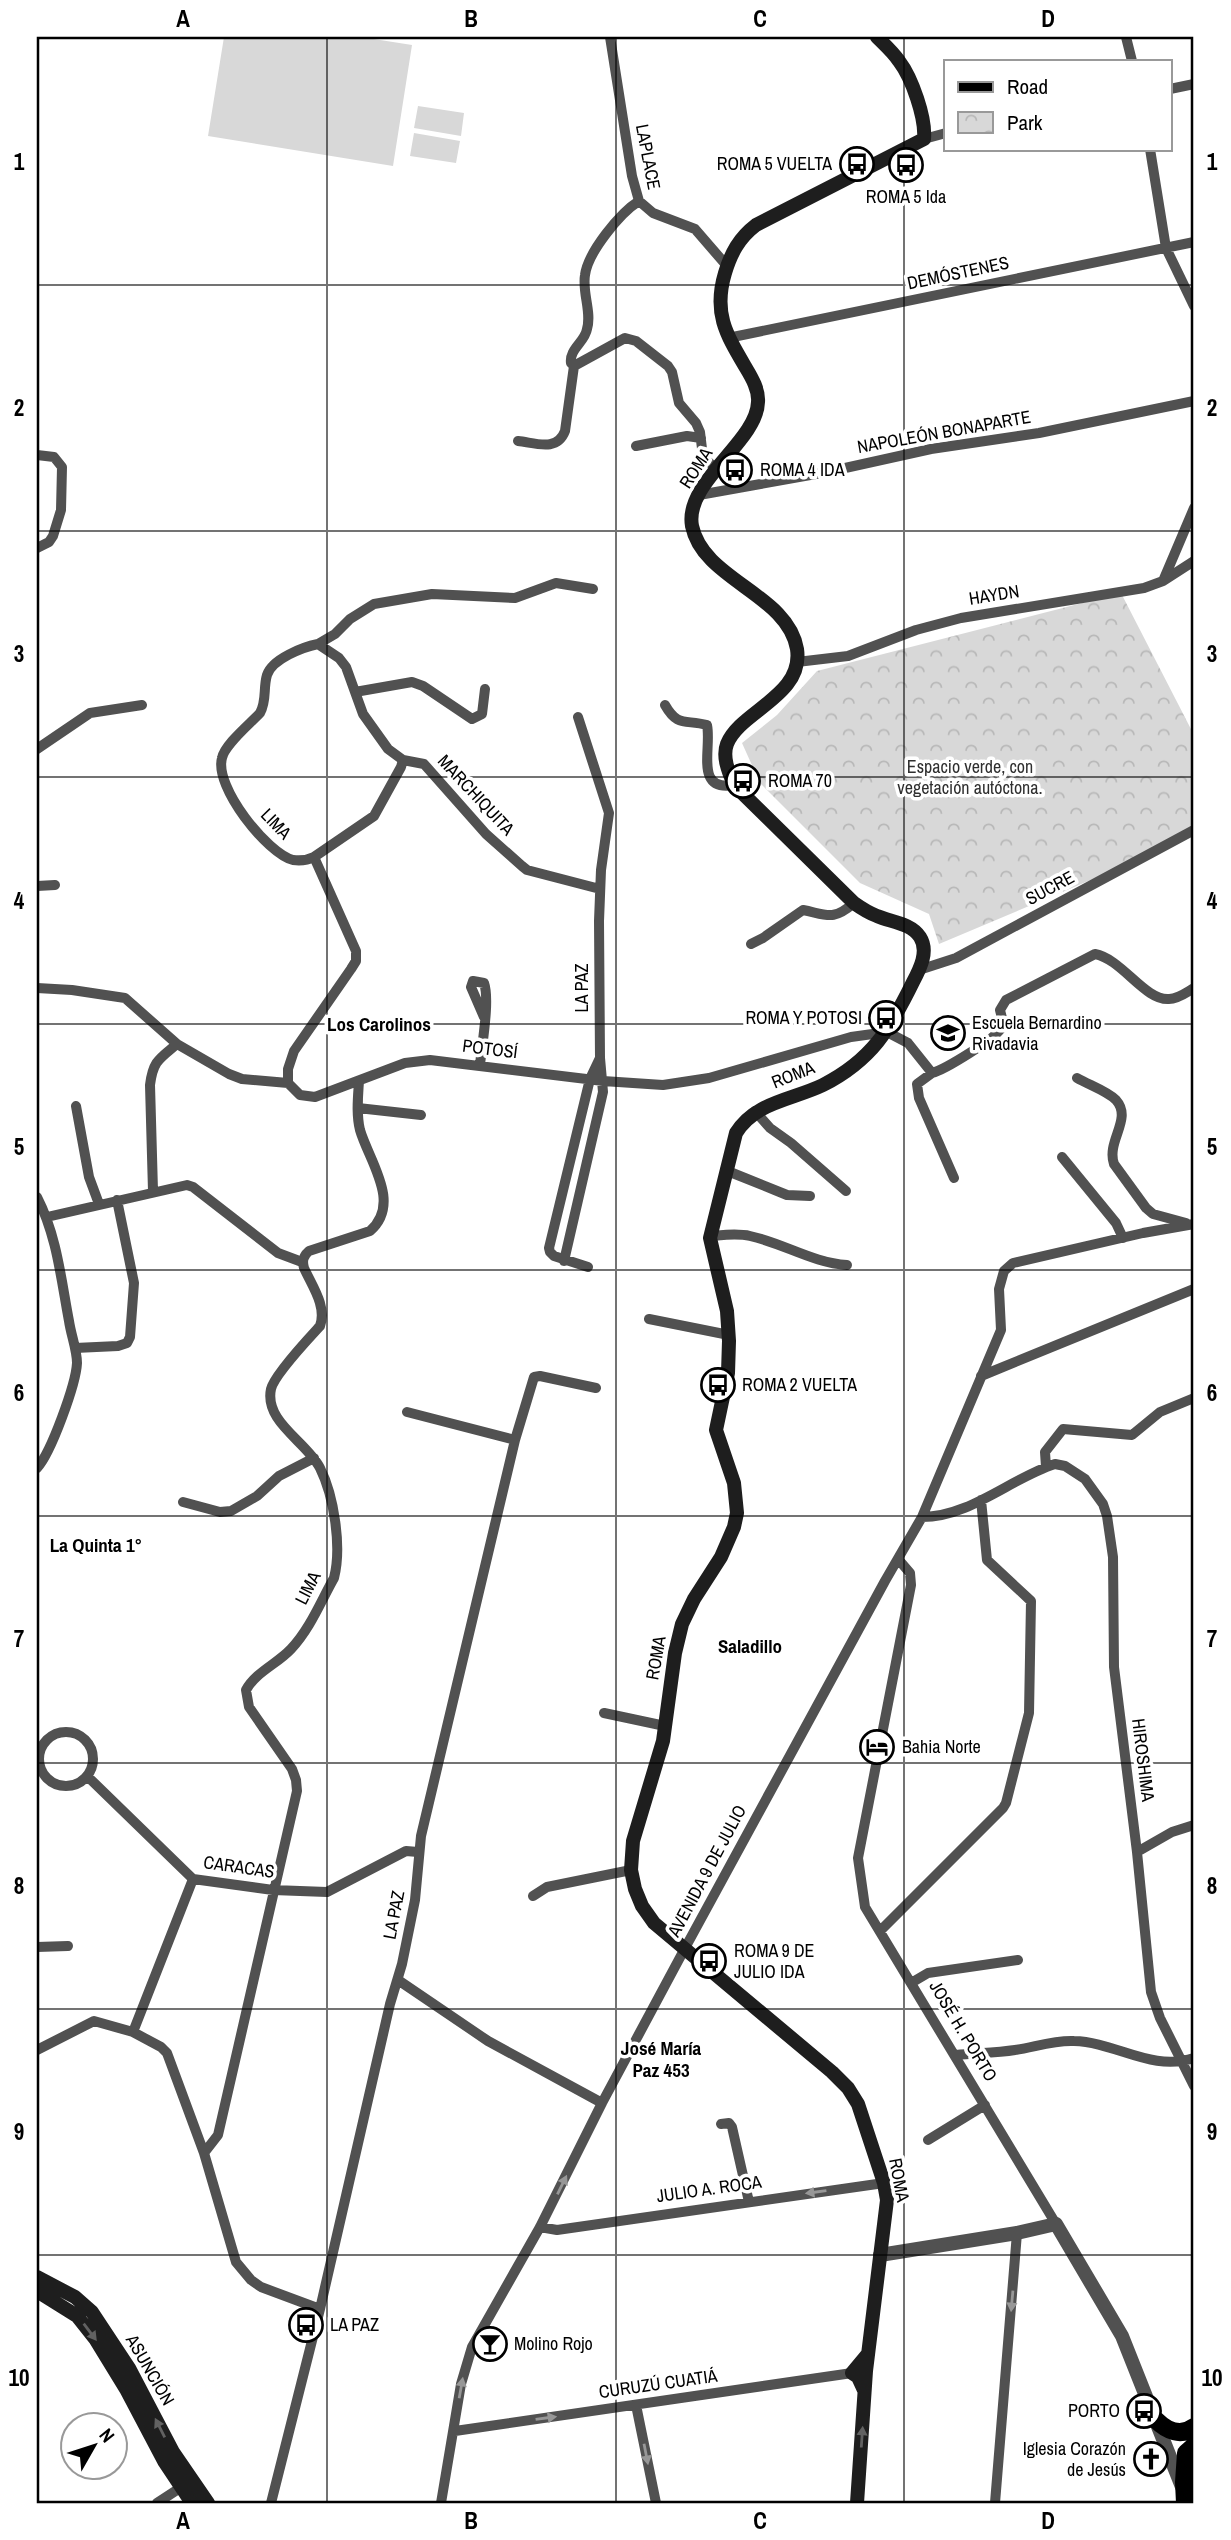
<svg xmlns="http://www.w3.org/2000/svg" width="1231" height="2540" viewBox="0 0 1231 2540" font-family="'Archivo Narrow',sans-serif">
<style>
.green{fill:#d8d8d8}
.park{fill:url(#park-crowns)}
.lines{fill:none;stroke-linecap:round;stroke-linejoin:round}
.minor{stroke:#515151;stroke-width:10}
.tertiary{stroke:#515151;stroke-width:14}
.secondary{stroke:#1e1e1e;stroke-width:14}
.primary{stroke:#000;stroke-width:18}
.oneway{fill:#979797}
.oneway2{fill:#626262}
.grid{fill:none;stroke:#000;stroke-width:2;stroke-opacity:0.55}
.labels{text-anchor:middle;stroke-width:7;stroke-linejoin:round;paint-order:stroke}
.street-label{font-size:18px;fill:#000;stroke:#fff}
.poi-label{font-size:18px;fill:#000;stroke:#fff;text-anchor:start}
.park-label{font-size:18px;fill:#2f2f2f;stroke:#fff}
.neighbourhood-label{font-size:19px;font-weight:bold;fill:#000;stroke:#fff}
.neatline{fill:none;stroke:#000;stroke-width:2.5}
.grid-label{font-size:23px;text-anchor:middle;font-weight:bold;fill:#000}
</style>
<defs>
<pattern id="park-crowns" width="20" height="18" patternUnits="userSpaceOnUse" patternTransform="scale(1.75)"><rect width="20" height="18" fill="#d8d8d8"/><path d="M2 6a3 3 0 1 1 6 0M12 15a3 3 0 1 1 6 0" fill="none" stroke="#b8b8b8"/></pattern>
</defs>
<rect width="100%" height="100%" fill="#fff"/>
<path class="green" d="M224,37H361L412,45L393,166L208,136Z
M418,106L464,113L461,136L414,128Z
M414,133L460,141L456,163L410,156Z"/>
<path class="park" d="M1121,593L1194,735V830L1150,855L939,944L929,914L860,883L760,783L742,743L777,715L817,671Z"/>
<g class="lines">
<path class="minor" d="M610,37L632,176L639,201C620,213 588,252 585,275C582,293 592,312 587,329C585,342 569,349 571,363L574,366L625,338L636,341L668,366L672,372L679,403L696,423L700,432L703,457L716,469
M1126,37L1132,61
M1170,89L1194,84
M924,139L946,133
M1150,149L1166,248L1194,306
M639,201L653,213L695,229L727,266
M728,338L1194,242
M518,441C536,443 557,452 565,431L574,366
M636,446L687,436L701,438
M37,455L54,457L62,467L61,510L53,536L49,542L37,548
M699,495L827,472L931,449L1039,433L1194,401
M1163,581L1194,508
M318,644L335,634L350,619L374,604L432,594L515,598L556,583L593,589
M797,662L848,656L916,630L961,618L1144,588L1163,581L1194,561
M355,692L412,682L423,686L472,719L482,714L485,689
M665,705C678,728 686,719 707,725C712,748 694,792 734,785
M37,749L90,713L142,705
M314,857L374,816L401,767L403,760
M37,886L55,885
M751,944L763,938L803,910C828,915 833,921 854,903
M919,970L956,958L1194,830
M37,988L72,990L125,998L177,1044L229,1074L242,1079L288,1083L300,1095L315,1097L405,1063L430,1060L603,1081L663,1085L709,1078L851,1037L887,1032L908,1043L932,1073C944,1070 997,1038 1002,1027C1004,1022 1001,1015 1000,1010L1006,1000L1095,954C1122,959 1145,1001 1169,999C1178,999 1187,992 1194,988
M480,1065C482,1044 490,1000 484,983L473,981L471,987L484,1017
M932,1073L917,1084L919,1098L954,1178
M1077,1078C1089,1085 1107,1091 1116,1100C1133,1119 1106,1141 1114,1164L1146,1208L1153,1214L1186,1223
M288,1083V1069L294,1051L351,969L356,961V951L314,857C308,860 301,861 293,860C267,853 214,787 222,758C225,744 250,724 260,713C267,701 263,688 267,675C272,659 303,647 318,644L339,658L346,667L363,714L388,749L403,760L424,764L486,834L522,866L527,870L600,889
M76,1106L89,1177L99,1204
M358,1108L421,1115
M755,1111L770,1128L791,1143L846,1191
M1062,1157L1116,1223L1123,1238
M725,1170L787,1195L810,1196
M153,1191L150,1085C153,1061 159,1059 177,1044
M37,1197C57,1236 61,1279 69,1321C71,1335 77,1350 77,1363C76,1384 51,1453 37,1468
M47,1217L187,1185L193,1187L278,1253L302,1262
M711,1236C724,1235 737,1233 750,1236C783,1243 813,1263 847,1265
M564,1261L603,1092L600,1058L599,921L601,870L609,813L578,717
M588,1267L554,1256L550,1252L549,1248L590,1079L600,1058
M649,1319L729,1335
M75,1348L118,1346L127,1343L130,1337L134,1283L117,1200
M981,1376L1194,1289
M515,1440L534,1377L540,1376L596,1388
M1046,1467L1045,1452L1063,1429L1132,1435L1160,1412L1194,1398
M183,1502L220,1512L231,1511L257,1496L279,1476L314,1458
M922,1517C970,1517 1011,1478 1055,1464L1065,1466L1085,1479L1103,1504L1107,1516L1113,1557L1114,1667L1137,1852L1151,1992L1160,2018L1194,2086
M898,1559L910,1573L911,1585L858,1858L865,1907L1056,2224
M604,1713L665,1726
M39 1759a27 27 0 1 1 54 0a27 27 0 1 1-54 0Z
M87,1776L193,1879L273,1890L327,1892L406,1851L418,1852
M1137,1852L1172,1832L1194,1825
M533,1896L547,1887L631,1870
M880,1931L1003,1808L1006,1803L1029,1713L1031,1601L987,1560L981,1500
M37,1947L68,1946
M398,1980L488,2041L602,2103
M911,1983L928,1973L1018,1960
M133,2032L193,1879
M37,2050L94,2021L133,2032L161,2047L167,2053L204,2153L236,2262L251,2280L261,2287L320,2309
M956,2055C976,2053 996,2053 1015,2050C1035,2047 1054,2040 1074,2041C1116,2042 1151,2072 1194,2058
M721,2124L729,2123L732,2127L749,2202
M928,2140L985,2105
M204,2153L218,2135L297,1791L296,1780L292,1769L249,1707L246,1690C256,1672 277,1664 291,1649C310,1629 321,1601 334,1578C342,1547 334,1496 320,1468C307,1442 264,1422 271,1389C274,1375 309,1338 320,1326C327,1306 312,1286 304,1268C302,1261 303,1256 309,1251L370,1231C402,1203 369,1161 360,1130C356,1114 358,1097 359,1081
M540,2227L557,2230L884,2183
M636,2405L656,2503
M455,2431L859,2372
M157,2503L180,2488L188,2487
M271,2503L320,2309L390,2004L402,1964L415,1900L421,1836L515,1440L407,1412
M441,2503L461,2384L472,2347L540,2227L602,2103L684,1950L885,1581L922,1517L1001,1330L999,1289L1004,1271L1013,1263L1143,1233L1194,1224
M995,2503L1017,2233"/>
<path class="tertiary" d="M880,2255L1017,2233L1056,2224L1122,2336L1182,2487"/>
<path class="secondary" d="M37,2277L75,2297L92,2312L129,2368L173,2452L208,2503
M37,2291L77,2316L96,2340L126,2389L164,2461L192,2503
M864,2390L858,2377L852,2373L867,2355
M857,2503L866,2371L887,2200L884,2183L858,2104L848,2088L832,2072L654,1923L642,1906L635,1889L631,1870L633,1841L663,1741L675,1653L682,1624L694,1599L721,1557L734,1527L737,1513L734,1483L716,1430L728,1373L729,1341L727,1311L710,1238L736,1133C755,1102 792,1100 823,1085C872,1060 890,1029 913,982C920,969 929,951 920,937C911,923 891,922 877,916C869,913 861,908 854,903L734,785C729,773 722,757 727,744C740,711 804,696 797,649C788,594 703,580 692,526C684,482 757,442 758,402C759,390 752,378 746,368C726,334 713,313 725,273C731,253 739,238 756,225L924,139C926,118 912,78 899,61C893,52 884,44 877,37"/>
<path class="primary" d="M1156,2420C1167,2431 1181,2437 1194,2427
M1185,2503L1184,2482L1186,2453L1194,2446"/>
</g>
<defs><path id="oneway-solid" d="M-6-.8H1V-3.2L6.5 0L1 3.2V.8H-6Z" transform="scale(1.75)"/></defs>
<g class="oneway">
<use href="#oneway-solid" transform="translate(562 2185) rotate(-64)"/>
<use href="#oneway-solid" transform="translate(816 2192) rotate(172)"/>
<use href="#oneway-solid" transform="translate(1012 2301) rotate(95)"/>
<use href="#oneway-solid" transform="translate(461 2388) rotate(-80)"/>
<use href="#oneway-solid" transform="translate(546 2418) rotate(-8)"/>
<use href="#oneway-solid" transform="translate(646 2454) rotate(79)"/>
</g>
<g class="oneway2">
<use href="#oneway-solid" transform="translate(90 2332) rotate(53)"/>
<use href="#oneway-solid" transform="translate(160 2428) rotate(-117)"/>
<use href="#oneway-solid" transform="translate(862 2437) rotate(-86)"/>
</g>
<path class="grid" d="M327,37V2503M616,37V2503M904,37V2503M37,285H1194M37,531H1194M37,777H1194M37,1024H1194M37,1270H1194M37,1516H1194M37,1763H1194M37,2009H1194M37,2255H1194"/>
<defs>
<g id="bus-ring" transform="scale(1.75)"><circle r="9.5" fill="#fff" stroke="#000" stroke-width="1.5"/><path d="M-5-6H5V4H4V6H2V4H-2V6H-4V4H-5ZM-3.5-4V0h7V-4ZM-3.5 1.2v1.5H-2V1.2ZM2 1.2v1.5H3.5V1.2Z" fill="#000"/></g>
<g id="school-ring" transform="scale(1.75)"><circle r="9.5" fill="#fff" stroke="#000" stroke-width="1.5"/><path d="M0-5L7-2L0 1L-7-2ZM-4 1L0 2.5L4 1V4Q0 6-4 4Z" fill="#000"/></g>
<g id="hotel-ring" transform="scale(1.75)"><circle r="9.5" fill="#fff" stroke="#000" stroke-width="1.5"/><path d="M-6-4.5h1.5V1H6V5H4.5V3h-9V5H-6ZM-4 0a1.8 1.8 0 1 1 3.6 0ZM.5 0V-2.5h3Q6-2.5 6 0Z" fill="#000"/></g>
<g id="bar-ring" transform="scale(1.75)"><circle r="9.5" fill="#fff" stroke="#000" stroke-width="1.5"/><path d="M-6-5H6L.8 .8V4.5H3.5V6h-7V4.5H-.8V.8Z" fill="#000"/></g>
<g id="church-ring" transform="scale(1.75)"><circle r="9.5" fill="#fff" stroke="#000" stroke-width="1.5"/><path d="M-1.2-6h2.4v3.5h3.3v2.4h-3.3V6h-2.4V-.1h-3.3v-2.4h3.3Z" fill="#000"/></g>
</defs>
<g fill-rule="evenodd">
<use href="#bus-ring" x="857" y="164"/>
<use href="#bus-ring" x="906" y="165"/>
<use href="#bus-ring" x="735" y="470"/>
<use href="#bus-ring" x="743" y="781"/>
<use href="#bus-ring" x="886" y="1018"/>
<use href="#school-ring" x="948" y="1033"/>
<use href="#bus-ring" x="718" y="1385"/>
<use href="#hotel-ring" x="877" y="1747"/>
<use href="#bus-ring" x="709" y="1961"/>
<use href="#bus-ring" x="306" y="2325"/>
<use href="#bar-ring" x="490" y="2344"/>
<use href="#bus-ring" x="1144" y="2411"/>
<use href="#church-ring" x="1151" y="2459"/>
</g>
<g class="labels">
<g class="street-label">
<text transform="translate(648 157) rotate(79)" y="6">LAPLACE</text>
<text transform="translate(958 273) rotate(-12)" y="6">DEMÓSTENES</text>
<text transform="translate(944 432) rotate(-10)" y="6">NAPOLEÓN BONAPARTE</text>
<text transform="translate(696 468) rotate(-57)" y="6">ROMA</text>
<text transform="translate(994 595) rotate(-9)" y="6">HAYDN</text>
<text transform="translate(476 795) rotate(47)" y="6">MARCHIQUITA</text>
<text transform="translate(276 824) rotate(46)" y="6">LIMA</text>
<text transform="translate(1050 888) rotate(-28)" y="6">SUCRE</text>
<text transform="translate(582 988) rotate(-90)" y="6">LA PAZ</text>
<text transform="translate(490 1049) rotate(7)" y="6">POTOSÍ</text>
<text transform="translate(793 1075) rotate(-22)" y="6">ROMA</text>
<text transform="translate(308 1588) rotate(-63)" y="6">LIMA</text>
<text transform="translate(656 1658) rotate(-80)" y="6">ROMA</text>
<text transform="translate(1143 1760) rotate(83)" y="6">HIROSHIMA</text>
<text transform="translate(239 1867) rotate(8)" y="6">CARACAS</text>
<text transform="translate(707 1871) rotate(-62)" y="6">AVENIDA 9 DE JULIO</text>
<text transform="translate(394 1915) rotate(-79)" y="6">LA PAZ</text>
<text transform="translate(963 2031) rotate(59)" y="6">JOSÉ H. PORTO</text>
<text transform="translate(899 2180) rotate(79)" y="6">ROMA</text>
<text transform="translate(709 2189) rotate(-8)" y="6">JULIO A. ROCA</text>
<text transform="translate(150 2370) rotate(60)" y="6">ASUNCIÓN</text>
<text transform="translate(658 2384) rotate(-8)" y="6">CURUZÚ CUATIÁ</text>
</g>
<g class="poi-label">
<text x="832" y="170" text-anchor="end">ROMA 5 VUELTA</text>
<text x="906" y="203" text-anchor="middle">ROMA 5 Ida</text>
<text x="760" y="476">ROMA 4 IDA</text>
<text x="768" y="787">ROMA 70</text>
<text x="862" y="1024" text-anchor="end">ROMA Y POTOSI</text>
<text x="972" y="1029">Escuela Bernardino<tspan x="972" dy="21">Rivadavia</tspan></text>
<text x="742" y="1391">ROMA 2 VUELTA</text>
<text x="902" y="1753">Bahia Norte</text>
<text x="734" y="1957">ROMA 9 DE<tspan x="734" dy="21">JULIO IDA</tspan></text>
<text x="330" y="2331">LA PAZ</text>
<text x="514" y="2350">Molino Rojo</text>
<text x="1120" y="2417" text-anchor="end">PORTO</text>
<text x="1126" y="2455" text-anchor="end">Iglesia Corazón<tspan x="1126" dy="21">de Jesús</tspan></text>
</g>
<g class="park-label">
<text x="970" y="773">Espacio verde, con<tspan x="970" dy="21">vegetación autóctona.</tspan></text>
</g>
<g class="neighbourhood-label">
<text x="379" y="1031">Los Carolinos</text>
<text x="96" y="1552">La Quinta 1°</text>
<text x="750" y="1653">Saladillo</text>
<text x="661" y="2055">José María<tspan x="661" dy="22">Paz 453</tspan></text>
</g>
</g>
<rect width="1231" height="2540" fill="none" stroke="#ffffff" stroke-width="77"/>
<rect x="944" y="60" width="228" height="91" fill="#ffffff" stroke="#999999" stroke-width="2"/>
<rect x="958" y="82" width="35" height="10" fill="#000000" stroke="#999999" stroke-width="2"/>
<text x="1007" y="94" font-size="21" fill="#000000">Road</text>
<rect x="958" y="112" width="35" height="21" fill="url(#park-crowns)" stroke="#999999" stroke-width="2"/>
<text x="1007" y="130" font-size="21" fill="#000000">Park</text>
<g transform="translate(94 2446) rotate(51)"><circle r="33" fill="#ffffff" stroke="#999999" stroke-width="2"/>
<path d="M0-5L12 26L0 18L-12 26Z" fill="#000000"/>
<text y="-10" font-size="19" font-weight="bold" text-anchor="middle" fill="#000000">N</text>
</g>
<rect x="38" y="38" width="1154" height="2464" class="neatline"/>
<g class="grid-label">
<text x="183" y="27">A</text>
<text x="471" y="27">B</text>
<text x="760" y="27">C</text>
<text x="1048" y="27">D</text>
<text x="19" y="170">1</text>
<text x="1212" y="170">1</text>
<text x="19" y="416">2</text>
<text x="1212" y="416">2</text>
<text x="19" y="662">3</text>
<text x="1212" y="662">3</text>
<text x="19" y="909">4</text>
<text x="1212" y="909">4</text>
<text x="19" y="1155">5</text>
<text x="1212" y="1155">5</text>
<text x="19" y="1401">6</text>
<text x="1212" y="1401">6</text>
<text x="19" y="1647">7</text>
<text x="1212" y="1647">7</text>
<text x="19" y="1894">8</text>
<text x="1212" y="1894">8</text>
<text x="19" y="2140">9</text>
<text x="1212" y="2140">9</text>
<text x="19" y="2386">10</text>
<text x="1212" y="2386">10</text>
<text x="183" y="2529">A</text>
<text x="471" y="2529">B</text>
<text x="760" y="2529">C</text>
<text x="1048" y="2529">D</text>
</g>
</svg>
